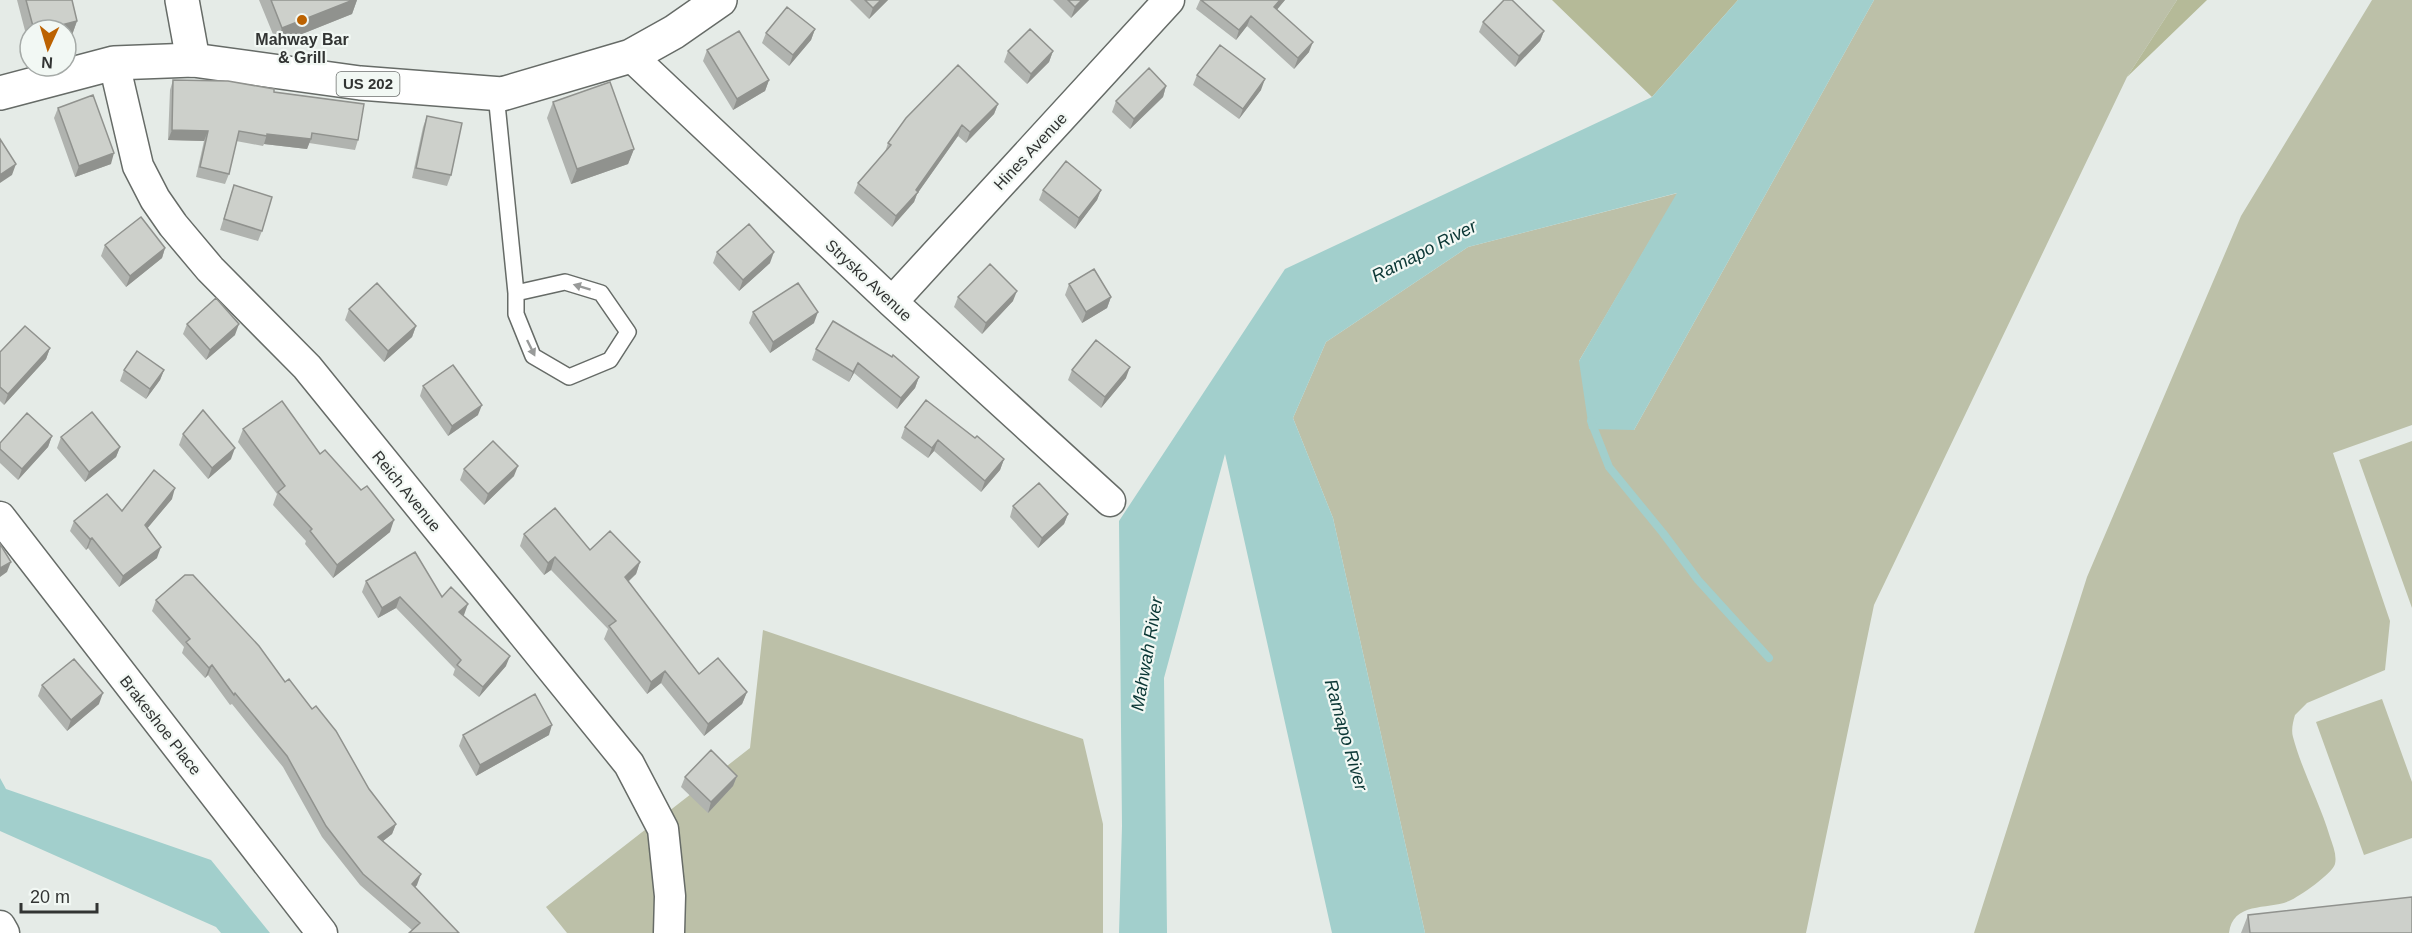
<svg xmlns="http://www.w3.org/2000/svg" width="2412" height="933" viewBox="0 0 2412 933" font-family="Arial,sans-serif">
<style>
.green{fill:#bcc0a8}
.forest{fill:#b5ba98}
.water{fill:#a2cfcc}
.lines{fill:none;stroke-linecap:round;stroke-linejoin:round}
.stream{stroke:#a2cfcc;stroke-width:8}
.service-casing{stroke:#666b67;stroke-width:18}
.minor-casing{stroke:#666b67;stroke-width:33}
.secondary-casing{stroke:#666b67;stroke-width:36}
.primary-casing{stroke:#666b67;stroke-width:36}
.service{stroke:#fff;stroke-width:15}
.minor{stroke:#fff;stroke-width:30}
.secondary{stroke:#fff;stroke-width:33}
.primary{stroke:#fff;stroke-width:33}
.wall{fill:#b0b3af}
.shaded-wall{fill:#90928e}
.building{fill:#cdd0cb;stroke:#90928e;stroke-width:1.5}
.oneway{fill:#989a99}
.poi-dot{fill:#bc6201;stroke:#f2f8f4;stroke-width:2}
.labels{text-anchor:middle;stroke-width:4.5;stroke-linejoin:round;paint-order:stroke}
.shield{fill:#f2f8f4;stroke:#6c6f6d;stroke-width:1.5}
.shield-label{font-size:15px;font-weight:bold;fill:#323433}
.poi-label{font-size:16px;font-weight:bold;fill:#323433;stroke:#f2f8f4}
.street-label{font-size:16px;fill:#323433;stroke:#f2f8f4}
.water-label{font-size:18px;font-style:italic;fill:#0b3735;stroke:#f2f8f4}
</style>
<rect width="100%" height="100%" fill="#e5ebe7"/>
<path class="green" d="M1874,0H2177L2127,77L1874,605L1806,933H1425L1333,518L1293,418L1326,342L1468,247L1678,193L1579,361L1634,430Z
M2372,0H2412V425L2333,453L2390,621L2385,670L2307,703L2295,715C2293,722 2291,730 2293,737C2302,771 2320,803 2330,837C2333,846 2337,855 2335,864C2333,873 2299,897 2289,901C2268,910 2233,901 2229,933H1974L2087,577L2241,216Z
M2412,441V608L2359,460Z
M763,630L1083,739L1103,824V933H567L546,907L750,748Z
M2382,699L2412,782V838L2364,855L2316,722Z"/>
<path class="forest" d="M1552,0H1738L1652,97Z
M2177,0H2207L2127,77Z"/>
<path class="water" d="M1738,0H1874L1634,430L1589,429L1579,361L1677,193L1468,247L1326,342L1293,418L1333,518L1425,933H1332L1225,454L1164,678L1167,933H1119L1122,826L1119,521L1285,269L1652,97Z
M0,778L6,789L211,860L270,933H221L216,927L0,831Z"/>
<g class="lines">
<path class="stream" d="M1591,421L1609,467L1663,533L1698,580L1769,658"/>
<g class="service-casing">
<path id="service" d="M496,94L516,293V314L533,356L569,377L610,360L628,332L601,293L565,282L516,293"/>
</g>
<g class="minor-casing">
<path id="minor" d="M631,56L892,302L1110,501
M114,63L138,166L155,199L173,225L210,269L307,367L629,764L663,829L670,896L669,933
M892,302L1169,0
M0,517L322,933
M0,926L4,933"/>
</g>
<g class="secondary-casing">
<path id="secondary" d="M182,0L193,60"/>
</g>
<g class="primary-casing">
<path id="primary" d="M0,93L114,63L193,60L360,83L502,94L631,56L674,32L720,0"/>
</g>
<use href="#service" class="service"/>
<use href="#minor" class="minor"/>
<use href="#secondary" class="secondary"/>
<use href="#primary" class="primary"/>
</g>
<path class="wall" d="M17,0H72L77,21L72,35L66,30H30V46H29Z
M259,0H357L352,14L277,44Z
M850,0H888L869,19Z
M1053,0H1089L1071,18Z
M1200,0H1285L1277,9L1309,52L1294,69L1247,26L1236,40L1196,9Z
M1483,22L1544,31L1540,41L1515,67L1479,32Z
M815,29L811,40L789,66L762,43L766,33Z
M707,50L769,80L765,91L733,110L703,61Z
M1008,51H1053L1049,62L1027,84L1004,62Z
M1197,75L1261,90L1239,119L1193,85Z
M173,80L274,92L358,140L355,150L309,143L307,149L264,144L263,146L236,141L229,174L225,184L196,177L204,141L168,140L170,90Z
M1166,86L1163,97L1130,129L1112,112L1116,101Z
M553,102L634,149L628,164L571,184L547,118Z
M998,104L994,114L966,143L958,136L917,194L914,202L892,227L854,193L858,183L885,152L888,143Z
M58,108L111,164L75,177L54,118Z
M427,116L451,175L447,186L412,178L423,127Z
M234,185L262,231L258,241L220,230Z
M1043,190H1101L1097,200L1075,229L1039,200Z
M105,245L165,248L162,258L126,287L101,256Z
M717,252L770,263L739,291L713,263Z
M1069,284L1111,297L1107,308L1082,323L1065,295Z
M958,297L1013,301L982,334L954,307Z
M349,309L416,326L412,337L384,362L345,320Z
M753,312L814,323L770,353L749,323Z
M187,324L235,335L206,360L183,334Z
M50,348L46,359L4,405L0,401V352Z
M816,349L919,377L915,388L897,409L854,373L849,382L812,360Z
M124,370H164L160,380L146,399L120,381Z
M1072,370L1126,378L1101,408L1068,380Z
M423,386L478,415L448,436L420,396Z
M905,427L1004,459L1000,470L981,492L934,451L928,458L901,438Z
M243,429L320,454L361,490L390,532L333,578L305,544L306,541L273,505L277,494L238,442Z
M183,434L231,459L208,479L179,445Z
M52,436L48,447L18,480L0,463V443Z
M61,437L120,447L116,457L85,482L57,448Z
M464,469L514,476L484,505L460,480Z
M172,499L147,528L157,558L119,587L88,548L86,550L70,531L74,521L122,511Z
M1013,506L1068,514L1064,524L1038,548L1010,517Z
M524,534L640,562L636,574L628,582L699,674L747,692L742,704L704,736L661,683L647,694L604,639L608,629L551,570L544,575L520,546Z
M366,581L442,597L464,615H463L506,666L479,697L453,675L455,669L396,608L378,618L362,592Z
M156,600L285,682L396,824L392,834L383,841L417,885L415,887L459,933L412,930L360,885L322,837L283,767L232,704L230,705L208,675L205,678L182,653L184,647L152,611Z
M42,685L99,704L67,731L38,696Z
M463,735H549L476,776L459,746Z
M737,776L733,786L708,813L681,787L685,777Z
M2248,915L2412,933H2241Z"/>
<path class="shaded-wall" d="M353,0H357L352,14L277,44L282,28Z
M881,0H888L869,19L873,8Z
M1082,0H1089L1071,18L1075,7Z
M1280,0H1285L1271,17L1274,7Z
M1251,16L1247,26L1236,40L1239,30Z
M77,21L72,35L66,37V30H42Z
M815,29L811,40L789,66L793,55Z
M1544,31L1540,41L1515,67L1519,56Z
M1313,42L1309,52L1294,69L1298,58Z
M1053,51L1049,62L1027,84L1031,74Z
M1265,79L1261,90L1239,119L1243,109Z
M769,80L765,91L733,110L737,99Z
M1166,86L1163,97L1130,129L1134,119Z
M998,104L994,114L966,143L970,132Z
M962,125L958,136L917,194L914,202L892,227L896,216L916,190Z
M172,130L208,131L204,141L168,140Z
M267,134L311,139L307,149L264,144Z
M634,149L628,164L571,184L577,169Z
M114,153L111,164L75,177L79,166Z
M16,164L12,175L0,183V175Z
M1101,190L1097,200L1075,229L1079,218Z
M165,248L162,258L126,287L130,276Z
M774,252L770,263L739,291L743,280Z
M1017,291L1013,301L982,334L986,323Z
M1111,297L1107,308L1082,323L1086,312Z
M818,312L814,323L770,353L773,342Z
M239,324L235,335L206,360L210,350Z
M416,326L412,337L384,362L388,351Z
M50,348L46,359L4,405L8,394Z
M858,363L854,373L849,382L853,372Z
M1130,367L1126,378L1101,408L1105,397Z
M164,370L160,380L146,399L150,389Z
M919,377L915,388L897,409L901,398Z
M482,405L478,415L448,436L452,426Z
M52,436L48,447L18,480L22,469Z
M938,440L934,451L928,458L932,448Z
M120,447L116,457L85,482L89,472Z
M235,448L231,459L208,479L212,468Z
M1004,459L1000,470L981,492L985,481Z
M518,466L514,476L484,505L488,494Z
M175,488L172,499L141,536L145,525Z
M1068,514L1064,524L1038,548L1042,538Z
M394,520L390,532L333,578L337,565Z
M92,538L88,548L86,550L90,539Z
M161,547L157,558L119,587L123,576Z
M555,557L551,570L544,575L548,563Z
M11,562L7,572L0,577V568Z
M640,562L636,574L620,589L625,577Z
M400,597L396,608L378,618L382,608Z
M468,604L464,615L455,623L459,612Z
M510,656L506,666L479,697L483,687Z
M212,665L208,675L205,678L209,668Z
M665,671L661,683L647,694L651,682Z
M747,692L742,704L704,736L708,724Z
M103,693L99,704L67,731L71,720Z
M552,725L549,735L476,776L480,765Z
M737,776L733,786L708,813L711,802Z
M396,824L392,834L374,848L378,837Z
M421,874L417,885L408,895L412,884Z"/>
<path class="building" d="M26,0H72L77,21L42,30H34Z
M271,0H353L282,28Z
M865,0H881L873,8Z
M1068,0H1082L1075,7Z
M1201,0H1280L1274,7L1313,42L1298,58L1251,16L1239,30Z
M1504,0H1512L1544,31L1519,56L1483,22Z
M787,7L815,29L793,55L766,33Z
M1030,29L1053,51L1031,74L1008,51Z
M739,31L769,80L737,99L707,50Z
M1220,45L1265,79L1243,109L1197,75Z
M958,65L998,104L970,132L962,125L916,190L918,192L896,216L858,183L891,145L888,143L906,118Z
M1149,68L1166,86L1134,119L1116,101Z
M173,80L228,81L274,89V92L364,104L358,140L312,133L311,139L267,134V136L239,131L229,174L200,167L208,131L172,130Z
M610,82L634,149L577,169L553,102Z
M93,95L114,153L79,166L58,108Z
M427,116L462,123L451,175L416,168Z
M0,139L16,164L0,175Z
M1066,161L1101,190L1079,218L1043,190Z
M234,185L272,197L262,231L224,219Z
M141,217L165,248L130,276L105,245Z
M749,224L774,252L743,280L717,252Z
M990,264L1017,291L986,323L958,297Z
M1094,269L1111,297L1086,312L1069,284Z
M377,283L416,326L388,351L349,309Z
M798,283L818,312L773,342L753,312Z
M216,298L239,324L210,350L187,324Z
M833,321L892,357L893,355L919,377L901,398L858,363L853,372L816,349Z
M25,326L50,348L8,394L0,387V352Z
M1096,340L1130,367L1105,397L1072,370Z
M137,351L164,370L150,389L124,370Z
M453,365L482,405L452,426L423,386Z
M926,400L975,438L977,436L1004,459L985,481L938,440L932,448L905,427Z
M282,401L320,454L325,450L361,490L367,486L394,520L337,565L310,531L312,529L278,492L285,486L243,429Z
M203,410L235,448L212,468L183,434Z
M92,412L120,447L89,472L61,437Z
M27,413L52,436L22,469L0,449V443Z
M493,441L518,466L488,494L464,469Z
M154,470L175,488L145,525L161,547L123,576L92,538L90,539L74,521L107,494L122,511Z
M1039,483L1068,514L1042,538L1013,506Z
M555,508L590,550L610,531L640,562L625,577L699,674L718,658L747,692L708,724L665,671L651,682L609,626L616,621L555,557L548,563L524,534Z
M0,544L11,562L0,568Z
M415,552L442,597L451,587L468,604L459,612L510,656L483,687L457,665L461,660L400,597L382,608L366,581Z
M185,575H193L259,646L285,682L289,679L312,709L316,706L336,731L369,789L396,824L378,837L421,874L412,884L459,933H409L420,923L363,874L326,826L287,756L235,693L234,695L212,665L209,668L186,642L190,639L156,600Z
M74,659L103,693L71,720L42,685Z
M535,694L552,725L480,765L463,735Z
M711,750L737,776L711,802L685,777Z
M2412,897V933H2250L2248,915Z"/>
<defs><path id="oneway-solid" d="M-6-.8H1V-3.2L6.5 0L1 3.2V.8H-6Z" transform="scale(1.5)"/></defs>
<g class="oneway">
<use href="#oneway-solid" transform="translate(582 287) rotate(-163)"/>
<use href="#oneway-solid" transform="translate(531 348) rotate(64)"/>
</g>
<circle class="poi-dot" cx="302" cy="20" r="6"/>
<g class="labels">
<rect class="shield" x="336.5" y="72" width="63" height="24" rx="4.5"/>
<g class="shield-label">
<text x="368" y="89">US 202</text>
</g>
<g class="poi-label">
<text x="302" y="45">Mahway Bar<tspan x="302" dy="18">&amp; Grill</tspan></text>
</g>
<g class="street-label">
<text transform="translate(1030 151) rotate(-47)" y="6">Hines Avenue</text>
<text transform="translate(869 280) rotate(43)" y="6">Strysko Avenue</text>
<text transform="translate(407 491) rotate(51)" y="6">Reich Avenue</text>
<text transform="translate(161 725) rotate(52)" y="6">Brakeshoe Place</text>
</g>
<g class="water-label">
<text transform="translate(1424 251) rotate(-27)" y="6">Ramapo River</text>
<text transform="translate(1147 654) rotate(-80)" y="6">Mahwah River</text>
<text transform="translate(1346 735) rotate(74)" y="6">Ramapo River</text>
</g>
</g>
<g transform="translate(48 48) rotate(184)"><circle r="28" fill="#f2f8f4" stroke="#a5aaa7" stroke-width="1.5"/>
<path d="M0-4.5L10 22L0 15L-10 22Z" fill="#bc6201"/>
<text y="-9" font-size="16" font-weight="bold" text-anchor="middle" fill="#323433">N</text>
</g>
<path d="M21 903v9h76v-9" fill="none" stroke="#323433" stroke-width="3"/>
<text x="30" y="903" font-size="18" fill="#323433" stroke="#f2f8f4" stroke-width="4.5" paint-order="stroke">20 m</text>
</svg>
